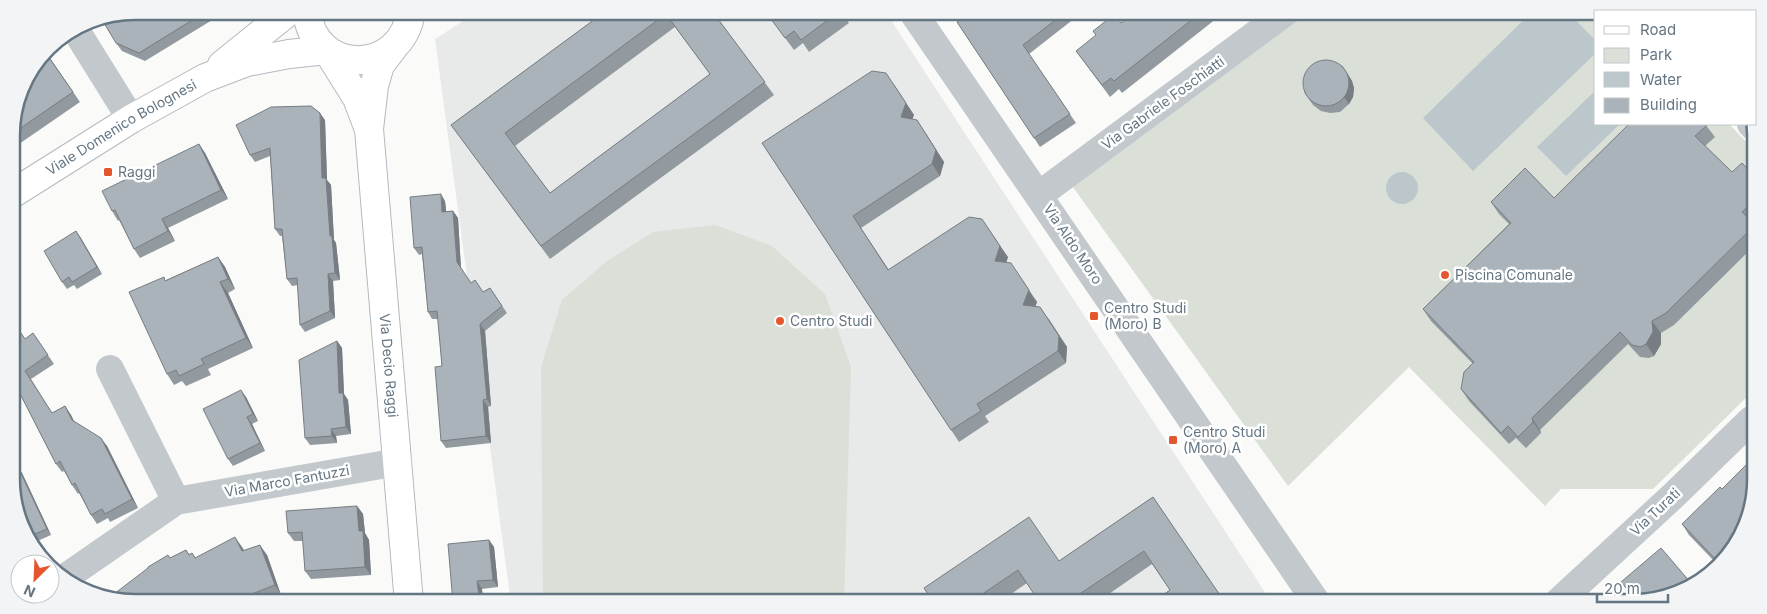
<svg xmlns="http://www.w3.org/2000/svg" width="1767" height="614" viewBox="0 0 1767 614" font-family="Inter,sans-serif">
<style>
.built{fill:#e8e9e9}
.green{fill:#dadfd7}
.water{fill:#bbc7cb}
.lines{fill:none;stroke-linecap:round;stroke-linejoin:round}
.secondary-casing{stroke:#b3babf;stroke-width:30}
.street{stroke:#c3c8cc;stroke-width:28}
.secondary{stroke:#fff;stroke-width:28}
.wall{fill:#929a9f;fill-rule:evenodd}
.shaded-wall{fill:#777d82}
.building{fill:#aab3b9;stroke:#777d82;fill-rule:evenodd}
.poi-dot{fill:#e4572e;stroke:#fff;stroke-width:2}
.labels{text-anchor:middle;stroke-width:5;stroke-linejoin:round;paint-order:stroke}
.street-label{font-size:14px;fill:#657683;stroke:#fff}
.poi-label{font-size:14px;fill:#657683;stroke:#fff;text-anchor:start}
.rim{fill:none;stroke:#657683;stroke-width:2.5}
</style>
<rect width="100%" height="100%" fill="#fafaf8"/>
<path class="built" d="M479,11H885L1272,603H511L435,39Z"/>
<path class="green" d="M1302,11H1596V124H1729L1754,150L1751,393L1653,489H1561L1545,506L1409,367L1288,486L1070,183Z
M715,225L772,246L825,294L851,367L844,603H543L541,367L562,300L607,261L653,232Z"/>
<path class="water" d="M1533,11H1567L1596,41V53L1473,171L1423,118Z
M1596,90V124H1620L1566,176L1537,147Z
M1386 188a16 16 0 1 1 32 0a16 16 0 1 1-32 0Z"/>
<g class="lines">
<g class="secondary-casing">
<g id="secondary">
<path d="M307,11C313,76 402,77 411,11"/>
<path id="s1" d="M393,48L380,65L374,86L369,129L409,603"/>
<path d="M222,65L289,11"/>
<path id="s2" d="M12,194L131,119L205,78L247,62L289,54L327,50L357,98L368,127"/>
</g>
</g>
<path class="street" d="M912,11L1317,603
M75,29L131,119
M1751,124L1755,128
M1039,195L1287,11
M110,369L176,501
M66,577L176,501L398,462
M1557,603L1674,495L1751,420"/>
<use href="#secondary" class="secondary"/>
</g>
<path class="wall" d="M135,11H227L145,61L122,51L116,43Z
M606,11H712L774,95L550,259L451,125ZM675,27L710,74L550,193L515,146Z
M765,11H841L849,23L809,52L803,43L794,50Z
M974,11H1084L1029,54L1076,123L1040,147L957,22Z
M1136,11H1226L1122,93L1119,89L1110,97L1076,51L1121,23Z
M46,52L80,102L19,144L12,133Z
M1342,65L1352,81L1354,88L1353,97L1349,104L1340,112L1330,113L1321,111L1313,105L1304,92Z
M894,85L914,115L912,119L925,132L944,162L940,176L861,228L889,270L1008,257L1006,262L1037,302L1035,307L1049,319L1067,347L1066,363L985,416L989,422L959,442L762,143Z
M325,120L327,180L331,185L334,240L336,243L340,280L333,281L335,318L305,332L300,325L298,285L292,286L287,279L282,236H280L275,229L270,156L255,162L250,155Z
M1705,124L1715,137L1705,146L1732,172L1754,176L1753,220L1752,222L1753,223V247L1674,325L1661,333V344L1654,356L1649,358L1640,357L1628,344L1540,430L1541,433L1526,448L1516,438L1509,444L1469,401L1461,389L1473,364L1431,321L1423,309L1509,224L1499,214L1491,202L1554,198Z
M199,144L205,153L228,199L168,228L175,241L140,258L134,249L119,220L118,221L112,211Z
M445,201L446,211H453L458,218L461,269L471,283L483,292L490,288L507,313L485,331L491,406L488,407L491,443L446,448L441,441L442,366L438,319H432L428,312L422,254L419,255L414,248Z
M76,231L102,274L77,289L74,285L67,289L62,282Z
M218,257L225,267L235,289L228,293L253,348L208,369L211,375L186,386L182,381L174,385L167,374L166,280Z
M12,298L18,307L13,311Z
M33,333L54,364L31,379L52,413L65,406L71,415L74,422L107,446L138,508L110,522L108,518L97,524L91,515L79,493L78,494L72,485L64,471L62,472L56,464L13,380L25,339Z
M337,341L342,348L344,394L348,400L351,434L336,436L337,443L310,445L305,438Z
M246,397L258,421L252,424L265,451L233,466L228,459Z
M13,466L15,468L18,467L22,473L51,535L33,543L14,503Z
M1722,489L1749,519L1717,564L1689,535L1682,524Z
M1153,497L1225,603H1152L1170,590L1152,564L1096,603H1040L1027,583L998,603H934L924,588L1059,561Z
M357,506L363,514L365,533L369,540L371,575L311,579L305,571L303,541H294L288,533Z
M489,540L494,547L498,587L482,589L453,603Z
M242,547L244,550L267,555L281,595L260,603H135L170,558L186,550L189,554L192,553L196,558Z
M1621,582L1640,602H1636Z"/>
<path class="shaded-wall" d="M1347,73L1352,81L1354,88L1353,97L1349,104L1344,97Z
M894,85L914,115L909,129L901,117Z
M320,113L325,120L327,180L331,185L334,240L336,243L340,280L335,273L330,236L322,178Z
M917,120L944,162L940,176L932,164Z
M199,144L205,153L228,199L221,190Z
M441,194L445,201L447,219L442,212Z
M453,211L458,218L461,269L457,262Z
M162,219L168,228L175,241L168,231Z
M76,231L81,238L102,274L97,267Z
M990,231L1008,257L1003,273L995,261Z
M218,257L225,267L235,289L228,279Z
M328,274L333,281L335,318L330,311Z
M1019,275L1037,302L1031,317L1023,305Z
M220,282L228,293L253,348L246,338Z
M1040,307L1067,347L1066,363L1058,351Z
M1652,321L1661,333V344L1654,356L1646,344Z
M480,324L485,331L491,406L487,399Z
M337,341L342,348L344,394L348,400L351,434L346,427L339,393Z
M241,390L246,397L258,421L253,414Z
M483,400L488,407L491,443L486,436Z
M65,406L71,415L78,429L72,420Z
M247,417L252,424L265,451L260,443Z
M1532,418L1540,430L1541,433L1533,422Z
M331,429L336,436L337,443L332,436Z
M101,438L107,446L138,508L132,499Z
M18,467L22,473L51,535L47,529Z
M357,506L363,514L365,533L369,540L371,575L365,567L359,531Z
M235,537L242,547L249,561L242,551Z
M489,540L494,547L498,587L493,580Z
M260,545L267,555L281,595L275,585Z
M477,581L482,589L484,603H480Z"/>
<path class="building" d="M135,11H207L139,53L116,43L101,18Z
M606,11H712L765,82L541,246L451,125ZM666,14L710,74L550,193L505,133Z
M765,11H840L801,40L794,31L785,38Z
M974,11H1067L1023,45L1070,114L1034,138L957,22Z
M1136,11H1203L1114,81L1111,78L1102,85L1076,51L1096,35L1093,31L1115,14L1121,23Z
M45,52L73,92L12,134V126L24,80Z
M1303 83a23 23 0 1 1 46 0a23 23 0 1 1-46 0Z
M872,71L886,73L906,103L901,117L917,120L936,150L932,164L853,216L888,270L969,217L982,219L1000,246L995,261L1011,263L1029,290L1023,305L1040,307L1059,336L1058,351L977,404L981,411L951,430L762,143Z
M311,106L320,113L322,178H326L330,236H332L335,273L328,274L330,311L300,325L297,278L287,279L282,229H275L270,148L250,155L236,125L271,107Z
M1629,124H1705L1707,125L1695,136L1732,172L1742,163L1754,176V201L1742,212L1753,223V227L1666,313L1652,321L1653,332L1646,344L1641,347L1632,345L1620,332L1532,418L1533,422L1518,437L1508,426L1501,433L1461,389L1464,372L1474,362L1423,309L1511,223L1491,202L1525,168L1554,198Z
M199,144L221,190L162,219L168,231L134,249L115,210L112,211L102,191Z
M441,194L442,212L453,211L457,262L471,283L475,280L483,292L490,288L502,306L480,324L487,399L483,400L486,436L441,441L435,367L442,366L437,311L428,312L422,247L414,248L410,197Z
M76,231L97,267L72,282L69,277L62,282L44,251Z
M218,257L228,279L220,282L246,338L201,359L204,364L179,376L176,370L167,374L129,292L164,277L165,281Z
M13,321L25,339L33,333L48,355L25,371L52,413L65,406L72,420L101,438L132,499L105,514L102,509L91,515L75,483L72,485L60,461L56,464L13,380Z
M337,341L339,393H343L346,427L331,429L332,436L305,438L299,360Z
M241,390L253,414L247,417L260,443L228,459L203,409Z
M1750,461L1749,519L1718,562L1682,524L1720,487L1722,489Z
M13,467L14,469L18,467L47,529L30,536L14,503Z
M1153,497L1224,601L1221,603H1152L1170,590L1144,551L1081,593L1088,603H1040L1018,570L978,597L982,603H934L924,588L1029,517L1059,561Z
M357,506L359,531H363L365,567L305,571L302,532L288,533L286,511Z
M235,537L242,551L260,545L275,585L229,603H135L113,599L114,594L148,568V567L168,555L170,558L186,550L189,555L192,553L195,558Z
M489,540L493,580L477,581L480,603H453L448,544Z
M1661,548L1691,583L1640,602H1638L1621,582Z"/>
<g class="poi-dot">
<rect x="103" y="167" width="10" height="10" rx="2.5"/>
<circle cx="1445" cy="275" r="5"/>
<rect x="1089" y="311" width="10" height="10" rx="2.5"/>
<circle cx="780" cy="321" r="5"/>
<rect x="1168" y="435" width="10" height="10" rx="2.5"/>
</g>
<g class="labels">
<g class="street-label">
<text transform="translate(1163 103) rotate(-36)" y="5">Via Gabriele Foschiatti</text>
<text dy="5" stroke="none"><textPath href="#s2" startOffset="128">Viale Domenico Bolognesi</textPath></text>
<text transform="translate(1073 244) rotate(56)" y="5">Via Aldo Moro</text>
<text dy="5" stroke="none"><textPath href="#s1" startOffset="324">Via Decio Raggi</textPath></text>
<text transform="translate(287 481) rotate(-10)" y="5">Via Marco Fantuzzi</text>
<text transform="translate(1655 512) rotate(-43)" y="5">Via Turati</text>
</g>
<g class="poi-label">
<text x="118" y="177">Raggi</text>
<text x="1455" y="280">Piscina Comunale</text>
<text x="1104" y="313">Centro Studi<tspan x="1104" dy="16">(Moro) B</tspan></text>
<text x="790" y="326">Centro Studi</text>
<text x="1183" y="437">Centro Studi<tspan x="1183" dy="16">(Moro) A</tspan></text>
</g>
</g>
<path d="M0 0H1767V614H0ZM135 20H1632A115 115 0 0 1 1747 135V479A115 115 0 0 1 1632 594H135A115 115 0 0 1 20 479V135A115 115 0 0 1 135 20Z" fill="#f3f4f5" fill-rule="evenodd"/>
<path class="rim" d="M135 20H1632A115 115 0 0 1 1747 135V479A115 115 0 0 1 1632 594H135A115 115 0 0 1 20 479V135A115 115 0 0 1 135 20Z"/>
<rect x="1594" y="10" width="162" height="115" fill="#ffffff" stroke="#c1c8cd"/>
<rect x="1604" y="26" width="25" height="8" fill="#ffffff" stroke="#c1c8cd"/>
<text x="1640" y="35" font-size="15" fill="#657683">Road</text>
<rect x="1604" y="48" width="25" height="15" fill="#dadfd7" stroke="#c1c8cd"/>
<text x="1640" y="60" font-size="15" fill="#657683">Park</text>
<rect x="1604" y="72" width="25" height="15" fill="#bbc7cb" stroke="#c1c8cd"/>
<text x="1640" y="85" font-size="15" fill="#657683">Water</text>
<rect x="1604" y="98" width="25" height="15" fill="#aab3b9" stroke="#c1c8cd"/>
<text x="1640" y="110" font-size="15" fill="#657683">Building</text>
<g transform="translate(35 579) rotate(204)"><circle r="24" fill="#ffffff" stroke="#c1c8cd"/>
<path d="M0-4L9 19L0 12L-9 19Z" fill="#e4572e"/>
<text y="-8" font-size="14" font-weight="bold" text-anchor="middle" fill="#657683">N</text>
</g>
<path d="M1597 594v8h71v-8" fill="none" stroke="#657683" stroke-width="2.5"/>
<text x="1604" y="594" font-size="15" fill="#657683" stroke="#ffffff" stroke-width="4" paint-order="stroke">20 m</text>
</svg>
